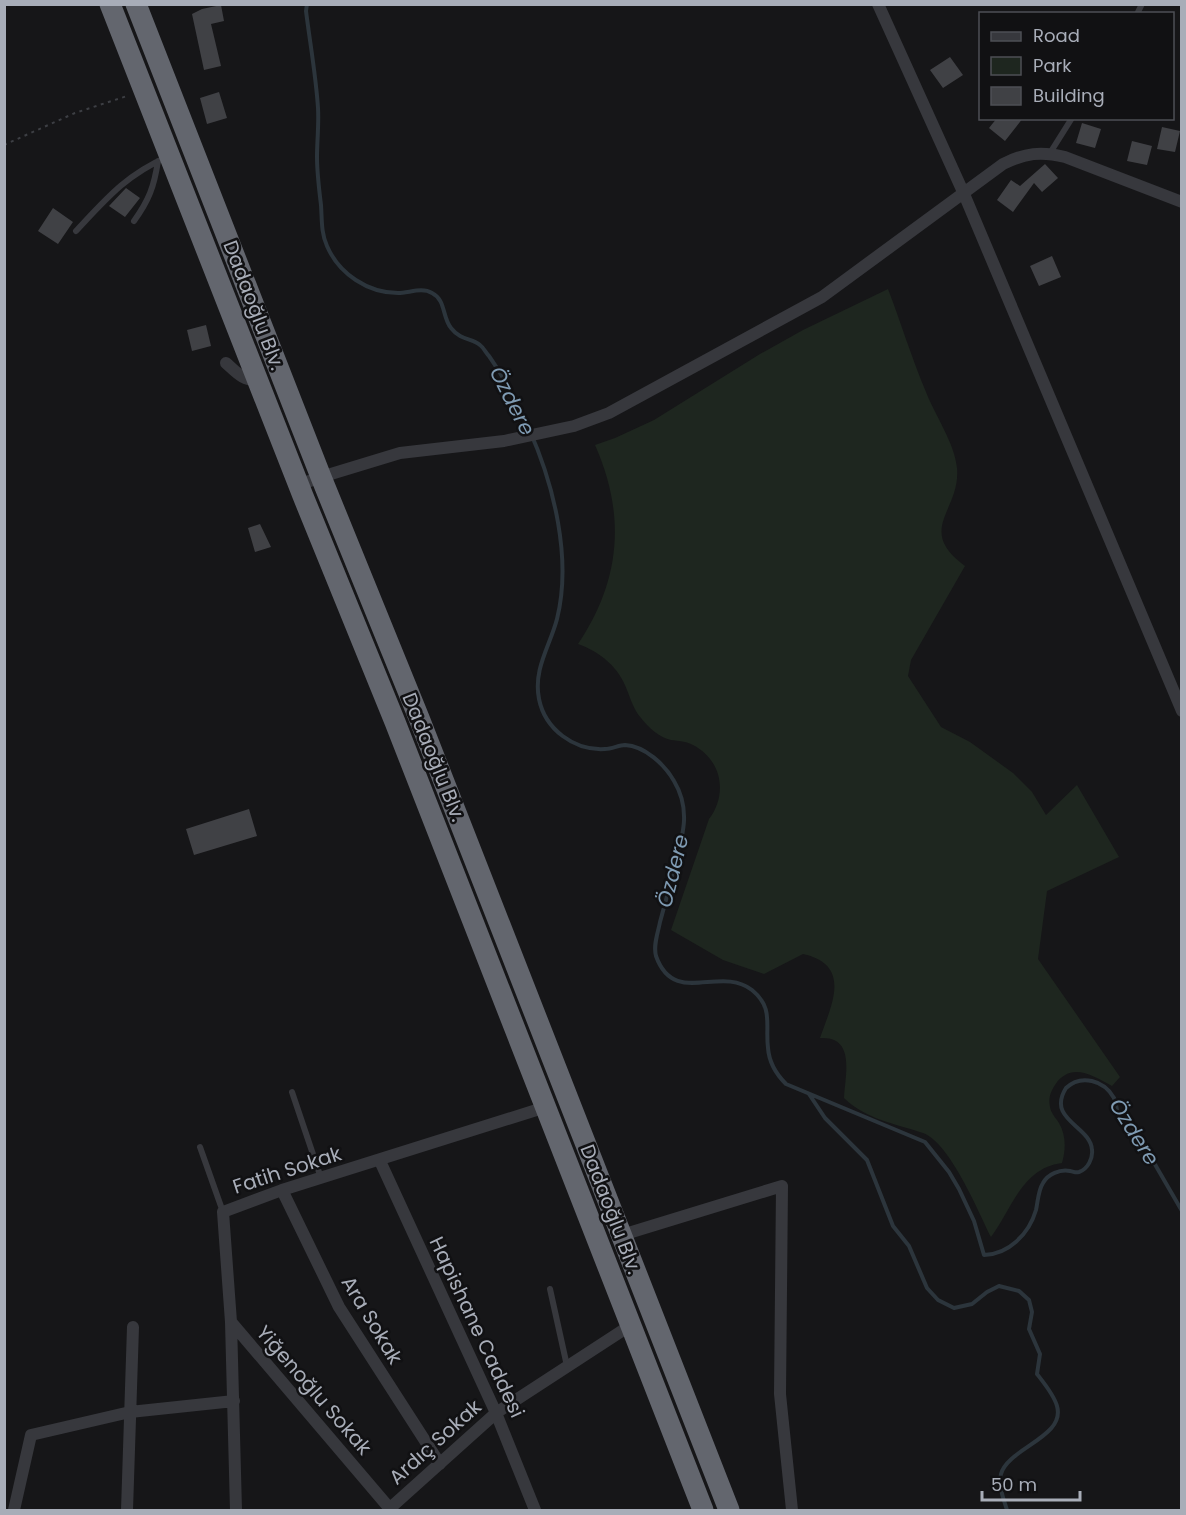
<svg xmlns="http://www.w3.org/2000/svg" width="1186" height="1515" viewBox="0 0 1186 1515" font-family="Poppins,sans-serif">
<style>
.green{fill:#1e261f}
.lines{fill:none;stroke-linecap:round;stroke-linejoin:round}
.stream{stroke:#2c353c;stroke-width:4}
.building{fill:#404145}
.path{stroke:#3d3f44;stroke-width:2;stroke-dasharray:3 4.5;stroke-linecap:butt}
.lane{stroke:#37383d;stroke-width:6}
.street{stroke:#37383d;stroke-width:12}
.highway{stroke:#63666e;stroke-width:21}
.labels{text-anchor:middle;stroke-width:5;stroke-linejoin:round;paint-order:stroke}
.street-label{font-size:20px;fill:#a8adb8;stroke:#111113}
.water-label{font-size:21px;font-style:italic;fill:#7f9bb3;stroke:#111113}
</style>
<rect width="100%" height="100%" fill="#161618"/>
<path class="green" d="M888,289C901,323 912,359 926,392C935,415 955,444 957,468C961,511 915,529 965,566L911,660L908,676L941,727L970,742L1013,773L1032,792L1046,815L1077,785L1119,857L1047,891L1038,959L1120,1077L1112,1086C1093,1076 1071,1061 1055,1085C1051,1091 1048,1098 1050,1107C1051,1113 1055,1117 1059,1123C1066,1135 1066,1149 1062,1163C1022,1168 1012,1209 991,1237C978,1211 950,1143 923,1133C894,1123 867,1120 844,1098C845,1075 856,1036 820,1038C831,1006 853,965 803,954L764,974L723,960L671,930L709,819C728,794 722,760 693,745C686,741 679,741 671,740C660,738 648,727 641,718C634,710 631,700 627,690C619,667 600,652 578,644C621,580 626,515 595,445L615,438L654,420L760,354L803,330Z"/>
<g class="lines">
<path class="stream" d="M307,4L306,11C310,43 316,76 318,108C319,124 317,141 317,157C317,173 319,189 321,205C322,219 321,233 327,246C339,274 368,293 398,293C409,293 422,287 432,293C446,300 442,317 451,328C461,341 472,338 480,345C484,348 486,353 489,356C505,379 518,404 529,429C554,485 572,559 557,619C550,646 533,669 539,699C545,729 574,751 605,749C612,749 619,745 625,745C645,746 665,765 674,781C692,811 682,838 674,868C670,886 665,904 660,922C658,933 653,945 656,956C674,1007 720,965 752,990C774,1008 765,1025 768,1048C769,1062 776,1074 786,1084L925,1142L949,1172L959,1189L974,1221L984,1255C1009,1254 1029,1234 1036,1210C1038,1201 1038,1191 1043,1183C1048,1174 1060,1169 1070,1171C1075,1172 1075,1173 1079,1172C1088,1169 1093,1158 1092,1150C1091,1126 1046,1120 1066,1088C1081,1074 1104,1080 1114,1098C1117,1104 1116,1111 1119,1116C1121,1121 1126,1122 1131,1123L1182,1211
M809,1094L825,1118L867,1160L893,1226L909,1246L927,1288L938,1300L954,1308L972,1304L987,1292L999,1286L1019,1291L1029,1300L1032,1312L1029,1329L1040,1354L1037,1374C1044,1383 1054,1395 1057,1406C1066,1437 1008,1448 1001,1474C998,1486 1004,1500 1007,1510"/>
</g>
<path class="building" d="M221,5L224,21L211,24L221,66L204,70L192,14L202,9Z
M950,57L963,75L943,88L930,70Z
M219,92L227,118L207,124L200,98Z
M997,118H1023L1005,141L989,128Z
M1082,123L1101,129L1095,148L1076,143Z
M1162,127L1180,131L1175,152L1157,149Z
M1132,141L1152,146L1147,165L1127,161Z
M1045,164L1058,178L1042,192L1034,183L1013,212L997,200L1011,180L1020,186Z
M126,188L140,198L125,217L109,206Z
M53,208L73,222L58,244L38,231Z
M1052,256L1061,277L1039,286L1030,266Z
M206,325L211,346L192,351L187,330Z
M260,524L271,547L255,552L248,528Z
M249,809L257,836L194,855L186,829Z"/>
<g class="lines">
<path class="path" d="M4,145L75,113L127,96"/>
<path class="lane" d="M1137,14L1142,4
M1050,153L1072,118
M134,221C149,200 154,187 158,161
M76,231C106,199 126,175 167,157
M292,1092L321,1178
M200,1147L223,1212
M550,1289L567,1366"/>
<path class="street" d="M878,4L964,194L1182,711
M226,363C236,372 243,381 258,380
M298,485L321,477L400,453L504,441L574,426L609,413L822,297L1003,164C1025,153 1041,151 1065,157L1182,202
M380,1161L496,1413L535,1510
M282,1190L339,1307L440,1464
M622,1235L782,1186L780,1394L792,1510
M231,1322L391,1510
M14,1510L31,1435L130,1412L234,1401
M127,1510L133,1327
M236,1510L231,1322L223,1212L282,1190L546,1107
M388,1510L496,1413L631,1325"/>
<path class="highway" d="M110,4L303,496L395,722L703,1510
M136,4L321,477L419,718L729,1510"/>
</g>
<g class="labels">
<g class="street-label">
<text transform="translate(254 305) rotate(69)" y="7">Dadaoğlu Blv.</text>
<text transform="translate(434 757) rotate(68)" y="7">Dadaoğlu Blv.</text>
<text transform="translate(287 1170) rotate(-18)" y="7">Fatih Sokak</text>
<text transform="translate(611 1209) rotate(69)" y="7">Dadaoğlu Blv.</text>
<text transform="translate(372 1320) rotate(59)" y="7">Ara Sokak</text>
<text transform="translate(477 1327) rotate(65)" y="7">Hapishane Caddesi</text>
<text transform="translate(314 1390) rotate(49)" y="7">Yiğenoğlu Sokak</text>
<text transform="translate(435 1442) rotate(-42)" y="7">Ardıç Sokak</text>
</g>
<g class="water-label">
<text transform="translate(512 401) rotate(63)" y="7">Özdere</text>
<text transform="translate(673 871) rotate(-76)" y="7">Özdere</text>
<text transform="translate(1134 1132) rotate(58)" y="7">Özdere</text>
</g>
</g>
<rect width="1186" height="1515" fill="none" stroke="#a8adb8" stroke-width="12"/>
<rect x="979" y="12" width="195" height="108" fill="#111113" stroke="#4d4f55" stroke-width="1.5"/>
<rect x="991" y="32" width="30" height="9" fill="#37383d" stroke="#4d4f55" stroke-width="1.5"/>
<text x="1033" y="42" font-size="18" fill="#a8adb8">Road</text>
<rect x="991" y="57" width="30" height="18" fill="#1e261f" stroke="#4d4f55" stroke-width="1.5"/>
<text x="1033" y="72" font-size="18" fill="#a8adb8">Park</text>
<rect x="991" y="87" width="30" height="18" fill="#404145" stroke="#4d4f55" stroke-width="1.5"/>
<text x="1033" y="102" font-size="18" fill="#a8adb8">Building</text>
<path d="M982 1491v9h98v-9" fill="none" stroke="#a8adb8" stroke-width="3"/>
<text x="991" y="1491" font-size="18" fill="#a8adb8" stroke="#111113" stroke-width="4.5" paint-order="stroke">50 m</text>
</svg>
